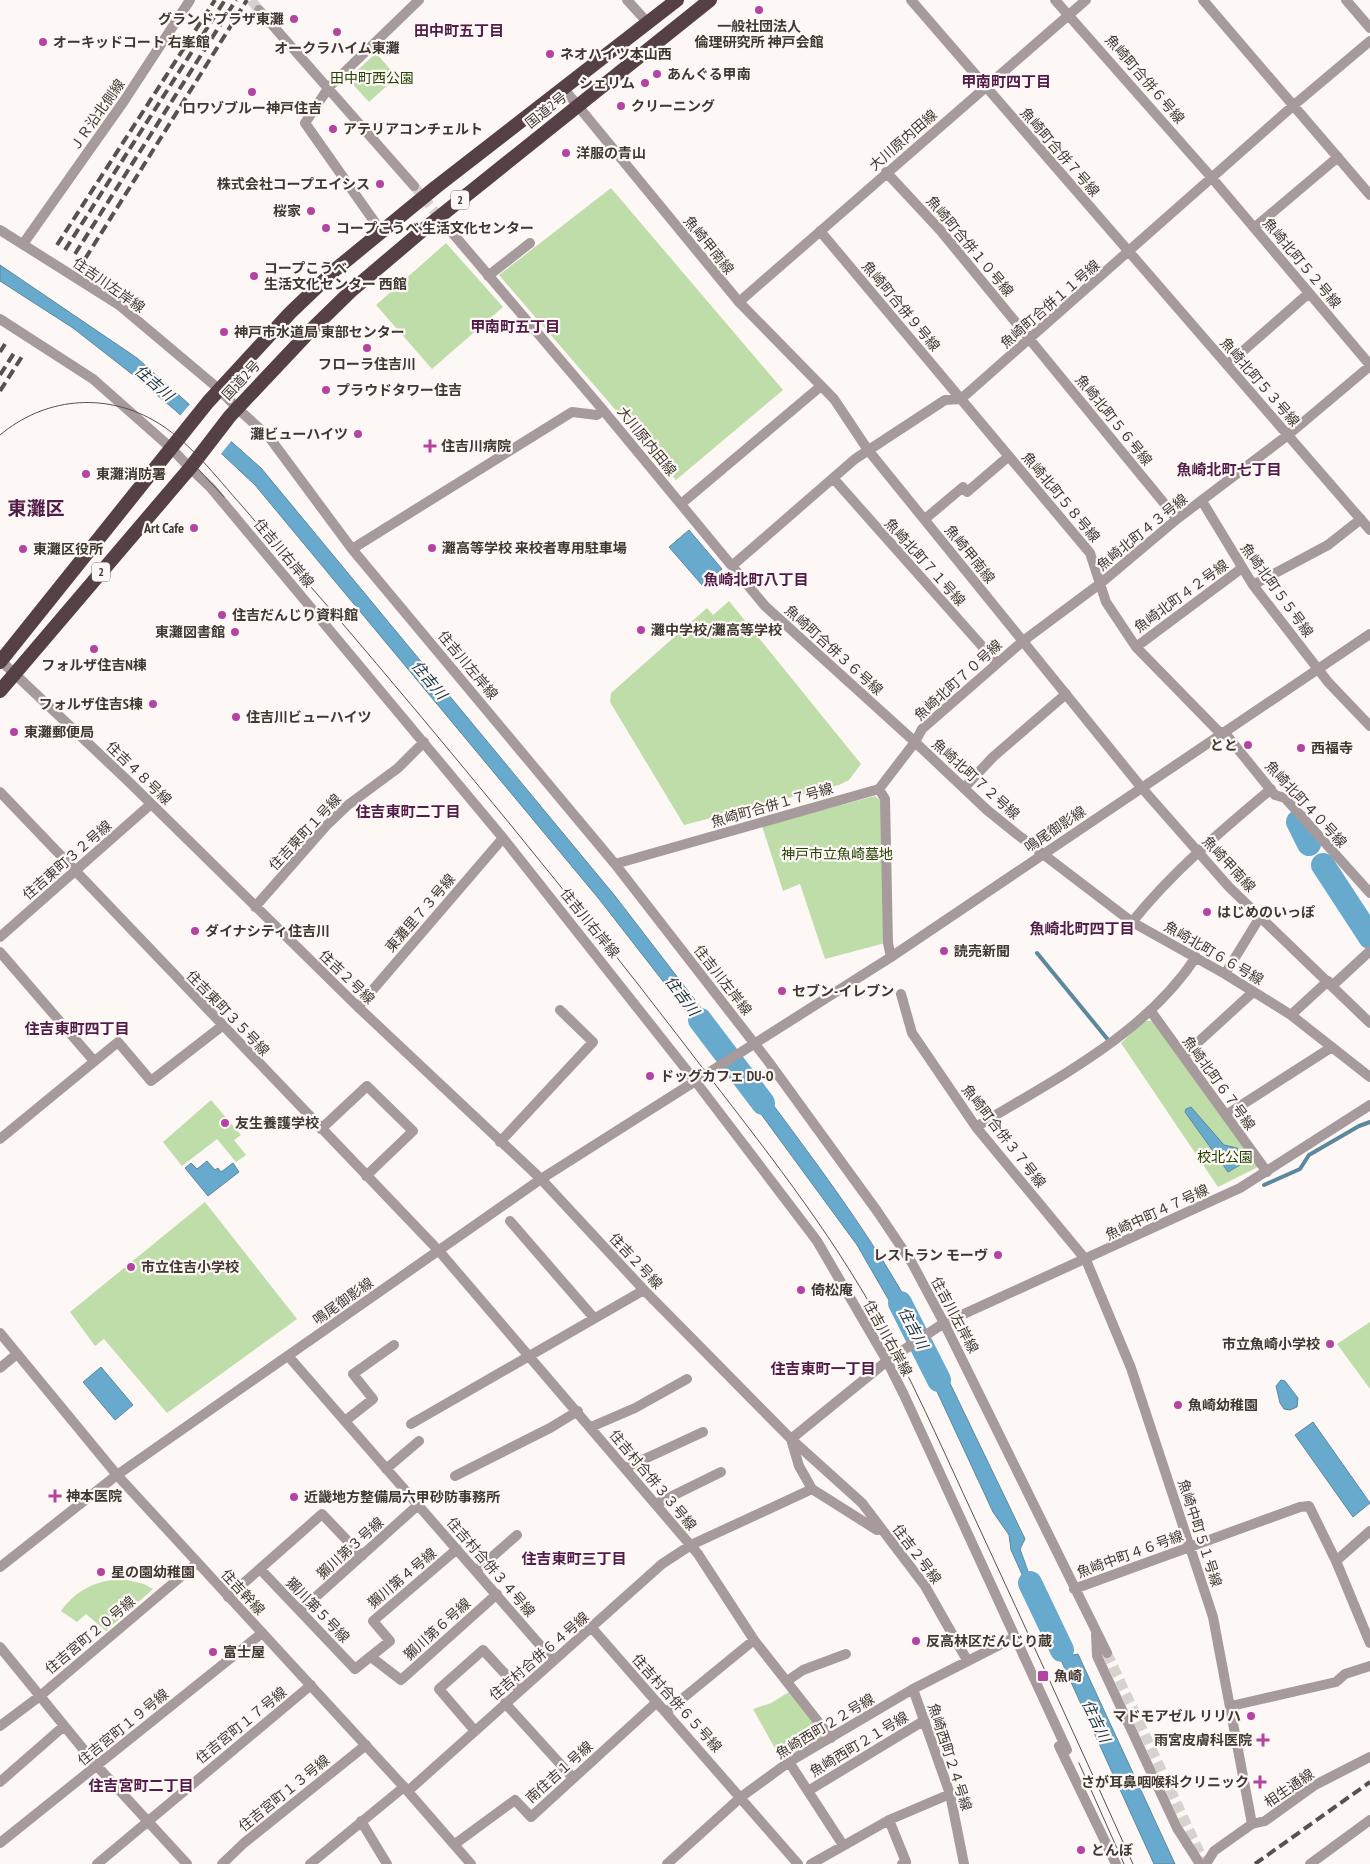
<svg xmlns="http://www.w3.org/2000/svg" width="1370" height="1864" viewBox="0 0 1370 1864" font-family="'PT Sans Narrow','Noto Sans JP',sans-serif">
<style>
.green{fill:#bedda9}
.water{fill:#67aacd;stroke:#5c889e}
.pier{fill:#fdf8f5}
.lines{fill:none;stroke-linecap:round;stroke-linejoin:round}
.stream{stroke:#5c889e;stroke-width:4}
.river{stroke:#67aacd;stroke-width:24}
.minor-tunnel{stroke:#d7d2ce;stroke-width:10;stroke-dasharray:10 5;stroke-linecap:butt}
.minor{stroke:#a69a9c;stroke-width:10}
.tertiary{stroke:#a69a9c;stroke-width:10}
.trunk{stroke:#544045;stroke-width:14}
.tram{stroke:#59514b;stroke-width:1}
.rail{stroke:#59514b;stroke-width:4;stroke-dasharray:10 5;stroke-linecap:butt}
.poi-dot{fill:#b344a1;stroke:#fdf8f5;stroke-width:2}
.labels{text-anchor:middle;stroke-width:4.5;stroke-linejoin:round;paint-order:stroke}
.shield{fill:#fdf8f5;stroke:#79726c;stroke-width:1}
.shield-label{font-size:12px;font-weight:bold;fill:#413832}
.poi-label{font-size:14px;font-weight:bold;fill:#413832;stroke:#fdf8f5;text-anchor:start}
.park-label{font-size:14px;fill:#244204;stroke:#fdf8f5}
.street-label{font-size:14px;fill:#413832;stroke:#fdf8f5}
.neighbourhood-label{font-size:15px;font-weight:bold;fill:#521c49;stroke:#fdf8f5}
.water-label{font-size:15px;font-style:italic;fill:#143343;stroke:#fdf8f5}
.district-label{font-size:19px;font-weight:bold;fill:#521c49;stroke:#fdf8f5}
</style>
<rect width="100%" height="100%" fill="#fdf8f5"/>
<path class="green" d="M376,53L397,77L369,102L348,79Z
M611,188L783,390L676,480L499,275Z
M446,243L503,307L432,369L376,305Z
M729,601L861,764L849,780L839,785L684,825L610,702L611,693L707,608L713,615Z
M875,796L882,802L885,943L825,959L800,884L783,891L762,826Z
M1144,1021H1154L1258,1167L1218,1187L1121,1043Z
M211,1100L241,1135L234,1140L246,1155L236,1162L217,1139L182,1166L163,1142Z
M205,1202L297,1319L167,1413L104,1339L95,1346L70,1312Z
M1370,1322V1389L1337,1344Z
M123,1579L144,1584L153,1589L106,1631L86,1614L77,1622L61,1611C77,1589 97,1580 123,1579Z
M789,1692L825,1736L782,1761L753,1709L771,1703Z"/>
<path class="water" d="M0,265L137,358L261,468L615,896L728,1043L722,1042L715,1048L599,899L255,485L176,411L137,378L73,328L0,281Z
M689,530L722,569L702,585L669,547Z
M748,1071C810,1155 873,1236 922,1328L909,1335L857,1245L736,1080L744,1077Z
M1191,1107L1224,1145L1237,1148L1245,1162L1228,1172L1185,1112L1186,1109Z
M207,1161L215,1170L218,1168L221,1172L233,1163L239,1172L208,1196L185,1168L191,1163L197,1169Z
M933,1348L1025,1539L1020,1549L1030,1577L1040,1588L1047,1610L1040,1614L1011,1550L1009,1535L993,1512L920,1355Z
M101,1367L133,1405L115,1420L83,1382Z
M1281,1380L1285,1381L1298,1398L1297,1407L1290,1410L1284,1409L1280,1403L1276,1386Z
M1313,1422L1370,1503L1353,1517L1295,1435Z
M1051,1619L1070,1653L1073,1655L1078,1654L1175,1864H1154L1044,1623Z"/>
<path class="pier" d="M191,403L233,439L220,455L179,417Z"/>
<g class="lines">
<path class="stream" d="M1037,953L1109,1041
M1264,1185L1300,1169L1309,1155L1359,1126L1370,1122"/>
<path class="river" d="M1298,822L1309,844
M1323,865L1370,937
M700,1020L763,1103
M900,1303L939,1380
M1030,1583L1062,1650"/>
<path class="minor-tunnel" d="M251,0L259,10
M414,186L449,229
M1107,1653L1205,1864"/>
<path class="minor" d="M627,0L648,23
M911,0L1370,530
M1055,0L1212,178L1370,365
M1203,0L1370,195
M1346,0L1370,28
M259,10L414,186
M886,172L940,230L1177,519
M1254,228L1338,157
M449,229L603,410L765,606L915,742L987,810L1018,835L1132,922L1225,974L1291,1015L1370,1077
M381,231L305,123L329,87L419,0
M820,231L1090,553L1106,602L1136,647L1221,734
M23,244L124,101L190,0
M488,276L530,243
M739,302L1086,0
M1227,365L1309,293
M237,408L269,437L352,549L615,864L768,1061L877,1211L912,1263L944,1323L1107,1653
M190,468L211,488L503,838L696,1082L817,1241L887,1361L904,1395L1067,1750
M833,478L997,663
M1202,501L1253,585L1328,682L1370,726
M681,504L821,386
M925,519L963,487L967,492L1009,456
M352,549L572,412L597,415L603,410
M733,565L855,459L945,400L961,399L1294,105L1370,41
M1253,585L1328,545L1361,519
M1136,647L1242,568
M1,661L127,780L358,1007L541,1179L644,1290L791,1439L862,1503L925,1586L967,1660
M1224,732L1275,795L1285,798L1370,893
M964,788L993,757L1066,694
M879,789L885,799L888,943L891,957
M0,792L439,1251L698,1554L754,1640L831,1738
M615,864L879,789L915,742L922,729L1023,641L1101,583L1177,519L1288,435L1370,366
M255,907L326,826L348,805L398,768L424,742
M1132,922C1173,871 1221,831 1271,789
M0,937L151,804
M0,952L94,1061
M1225,974L1260,917
M1332,986L1370,951
M901,994L912,1033L976,1127L1086,1260L1131,1368L1213,1617L1252,1824L1265,1821L1315,1785L1370,1757
M358,1007L503,838
M1150,1010L1267,1172
M1291,1015L1328,981
M1183,1056L1253,992
M1226,1115L1332,1047
M976,1127C1054,1079 1144,1036 1196,957
M321,1129L367,1086L413,1131L366,1176
M0,1139L118,1042L151,1081L222,1026
M500,1142L593,1042L560,1010
M510,1221L594,1318
M289,1357L553,1660
M0,1368L17,1354
M345,1421L373,1399L353,1374L394,1345
M411,1424L644,1290
M591,1427L635,1408L687,1379
M625,1468L703,1432
M386,1469L419,1441
M455,1476L550,1428L578,1411
M656,1504L721,1472
M877,1530L812,1489L799,1466L791,1439L887,1361L944,1323
M1336,1561L1370,1531
M260,1569L355,1669L390,1641L373,1621L457,1549
M476,1571L517,1535
M1074,1589L1300,1507L1309,1506L1336,1561L1370,1643
M228,1597L322,1514L362,1556
M300,1611L418,1505
M592,1628L798,1864
M1096,1634L1097,1656L1177,1828L1200,1864
M0,1647L97,1766L187,1864
M371,1657L401,1680L497,1594
M787,1681L803,1670L846,1654
M913,1689L950,1794L964,1864
M505,1703L573,1778
M1231,1706L1336,1682L1345,1674L1370,1666
M666,1712L754,1640
M0,1726L40,1696L197,1563
M475,1731L439,1689L483,1650L520,1690
M1059,1746L1116,1864
M789,1762L843,1845
M0,1782L64,1726
M408,1791L662,1564L691,1545L812,1489
M808,1791L925,1720
M889,1820L906,1862L902,1864
M361,1821L387,1864
M0,1843L262,1633
M455,1844L515,1800L531,1817L657,1702
M97,1864L311,1685
M222,1864L244,1843L366,1745
M310,1864L404,1787
M667,1864L741,1797L789,1762L913,1689L1015,1637
M811,1864L889,1820L950,1794
M1310,1864L1370,1820"/>
<path class="tertiary" d="M564,89L739,302L834,399L868,450L1141,787L1229,887L1370,1023
M0,230L119,305L220,390L237,408
M0,319L93,379L171,448L190,468
M944,1323L1240,1188L1370,1105
M0,1333L117,1475L404,1787L471,1864
M0,1567L117,1475L541,1179L891,957L1370,634
M1206,1864L1214,1851L1252,1824"/>
<path class="trunk" d="M0,662L208,402L290,313L336,269L436,187L677,0
M0,691L190,468L230,416L312,329L351,291L423,230L710,0"/>
<path class="tram" d="M0,435C44,398 103,392 153,420C189,440 216,477 243,507C272,541 301,576 331,610C452,752 571,896 685,1045C749,1129 817,1212 870,1304C910,1374 942,1448 976,1521C1029,1635 1081,1749 1133,1864
M189,459L224,497
M1079,1763L1124,1864"/>
<path class="rail" d="M57,245L215,0
M65,250L225,0
M75,254L236,0
M85,259L247,0
M0,352L5,344
M0,375L16,350
M0,391L23,355
M1255,1864L1370,1782"/>
</g>
<g class="poi-dot">
<circle cx="759" cy="10" r="5"/>
<circle cx="294" cy="19" r="5"/>
<circle cx="337" cy="32" r="5"/>
<circle cx="43" cy="42" r="5"/>
<circle cx="550" cy="54" r="5"/>
<circle cx="657" cy="74" r="5"/>
<circle cx="645" cy="83" r="5"/>
<circle cx="252" cy="92" r="5"/>
<circle cx="621" cy="106" r="5"/>
<circle cx="333" cy="129" r="5"/>
<circle cx="566" cy="153" r="5"/>
<circle cx="380" cy="184" r="5"/>
<circle cx="311" cy="211" r="5"/>
<circle cx="326" cy="228" r="5"/>
<circle cx="254" cy="276" r="5"/>
<circle cx="224" cy="332" r="5"/>
<circle cx="367" cy="348" r="5"/>
<circle cx="326" cy="390" r="5"/>
<circle cx="358" cy="434" r="5"/>
<path d="M427.5 438.5h5v5h5v5h-5v5h-5v-5h-5v-5h5z"/>
<circle cx="86" cy="474" r="5"/>
<circle cx="194" cy="528" r="5"/>
<circle cx="432" cy="548" r="5"/>
<circle cx="23" cy="549" r="5"/>
<circle cx="222" cy="615" r="5"/>
<circle cx="641" cy="630" r="5"/>
<circle cx="235" cy="632" r="5"/>
<circle cx="94" cy="649" r="5"/>
<circle cx="153" cy="704" r="5"/>
<circle cx="236" cy="717" r="5"/>
<circle cx="14" cy="732" r="5"/>
<circle cx="1248" cy="745" r="5"/>
<circle cx="1301" cy="748" r="5"/>
<circle cx="1207" cy="912" r="5"/>
<circle cx="195" cy="931" r="5"/>
<circle cx="944" cy="951" r="5"/>
<circle cx="782" cy="991" r="5"/>
<circle cx="650" cy="1076" r="5"/>
<circle cx="225" cy="1123" r="5"/>
<circle cx="998" cy="1255" r="5"/>
<circle cx="131" cy="1267" r="5"/>
<circle cx="801" cy="1290" r="5"/>
<circle cx="1330" cy="1344" r="5"/>
<circle cx="1178" cy="1405" r="5"/>
<path d="M52.5 1488.5h5v5h5v5h-5v5h-5v-5h-5v-5h5z"/>
<circle cx="294" cy="1497" r="5"/>
<circle cx="101" cy="1572" r="5"/>
<circle cx="916" cy="1641" r="5"/>
<circle cx="213" cy="1652" r="5"/>
<rect x="1037" y="1670" width="12" height="12" rx="2.5"/>
<circle cx="1251" cy="1716" r="5"/>
<path d="M1260.5 1732.5h5v5h5v5h-5v5h-5v-5h-5v-5h5z"/>
<path d="M1257.5 1774.5h5v5h5v5h-5v5h-5v-5h-5v-5h5z"/>
<circle cx="1081" cy="1850" r="5"/>
</g>
<g class="labels">
<g class="shield">
<rect x="451" y="190.5" width="18" height="19" rx="4"/>
<rect x="92" y="562.5" width="18" height="19" rx="4"/>
</g>
<g class="shield-label">
<text x="460" y="204">2</text>
<text x="101" y="576">2</text>
</g>
<g class="poi-label">
<text x="284" y="24" text-anchor="end">グランドプラザ東灘</text>
<text x="759" y="31" text-anchor="middle">一般社団法人<tspan x="759" dy="16">倫理研究所 神戸会館</tspan></text>
<text x="53" y="47">オーキッドコート 右峯館</text>
<text x="337" y="53" text-anchor="middle">オークラハイム東灘</text>
<text x="560" y="59">ネオハイツ本山西</text>
<text x="667" y="79">あんぐる甲南</text>
<text x="635" y="88" text-anchor="end">シェリム</text>
<text x="631" y="111">クリーニング</text>
<text x="252" y="113" text-anchor="middle">ロワゾブルー神戸住吉</text>
<text x="343" y="134">アテリアコンチェルト</text>
<text x="576" y="158">洋服の青山</text>
<text x="370" y="189" text-anchor="end">株式会社コープエイシス</text>
<text x="301" y="216" text-anchor="end">桜家</text>
<text x="336" y="233">コープこうべ 生活文化センター</text>
<text x="264" y="273">コープこうべ<tspan x="264" dy="16">生活文化センター 西館</tspan></text>
<text x="234" y="337">神戸市水道局 東部センター</text>
<text x="367" y="369" text-anchor="middle">フローラ住吉川</text>
<text x="336" y="395">プラウドタワー住吉</text>
<text x="348" y="439" text-anchor="end">灘ビューハイツ</text>
<text x="441" y="451">住吉川病院</text>
<text x="96" y="479">東灘消防署</text>
<text x="184" y="533" text-anchor="end">Art Cafe</text>
<text x="442" y="553">灘高等学校 来校者専用駐車場</text>
<text x="33" y="554">東灘区役所</text>
<text x="232" y="620">住吉だんじり資料館</text>
<text x="651" y="635">灘中学校/灘高等学校</text>
<text x="225" y="637" text-anchor="end">東灘図書館</text>
<text x="94" y="670" text-anchor="middle">フォルザ住吉N棟</text>
<text x="143" y="709" text-anchor="end">フォルザ住吉S棟</text>
<text x="246" y="722">住吉川ビューハイツ</text>
<text x="24" y="737">東灘郵便局</text>
<text x="1238" y="750" text-anchor="end">とと</text>
<text x="1311" y="753">西福寺</text>
<text x="1217" y="917">はじめのいっぽ</text>
<text x="205" y="936">ダイナシティ住吉川</text>
<text x="954" y="956">読売新聞</text>
<text x="792" y="996">セブン-イレブン</text>
<text x="660" y="1081">ドッグカフェ DU-O</text>
<text x="235" y="1128">友生養護学校</text>
<text x="988" y="1260" text-anchor="end">レストラン モーヴ</text>
<text x="141" y="1272">市立住吉小学校</text>
<text x="811" y="1295">倚松庵</text>
<text x="1320" y="1349" text-anchor="end">市立魚崎小学校</text>
<text x="1188" y="1410">魚崎幼稚園</text>
<text x="66" y="1501">神本医院</text>
<text x="304" y="1502">近畿地方整備局六甲砂防事務所</text>
<text x="111" y="1577">星の園幼稚園</text>
<text x="926" y="1646">反高林区だんじり蔵</text>
<text x="223" y="1657">富士屋</text>
<text x="1054" y="1681">魚崎</text>
<text x="1241" y="1721" text-anchor="end">マドモアゼル リリハ</text>
<text x="1252" y="1745" text-anchor="end">雨宮皮膚科医院</text>
<text x="1249" y="1787" text-anchor="end">さが耳鼻咽喉科クリニック</text>
<text x="1091" y="1855">とんぼ</text>
</g>
<g class="park-label">
<text x="372" y="83">田中町西公園</text>
<text x="837" y="859">神戸市立魚崎墓地</text>
<text x="1225" y="1162">校北公園</text>
</g>
<g class="street-label">
<text transform="translate(1145 79) rotate(49)" y="5">魚崎町合併６号線</text>
<text transform="translate(546 110) rotate(-39)" y="5">国道2号</text>
<text transform="translate(97 115) rotate(-55)" y="5">ＪＲ沿北側線</text>
<text transform="translate(903 140) rotate(-41)" y="5">大川原内田線</text>
<text transform="translate(1060 152) rotate(49)" y="5">魚崎町合併７号線</text>
<text transform="translate(709 245) rotate(51)" y="5">魚崎甲南線</text>
<text transform="translate(970 246) rotate(50)" y="5">魚崎町合併１０号線</text>
<text transform="translate(1302 263) rotate(50)" y="5">魚崎北町５２号線</text>
<text transform="translate(109 285) rotate(35)" y="5">住吉川左岸線</text>
<text transform="translate(1050 304) rotate(-41)" y="5">魚崎町合併１１号線</text>
<text transform="translate(901 306) rotate(50)" y="5">魚崎町合併９号線</text>
<text transform="translate(241 380) rotate(-47)" y="5">国道2号</text>
<text transform="translate(1260 382) rotate(49)" y="5">魚崎北町５３号線</text>
<text transform="translate(1114 420) rotate(51)" y="5">魚崎北町５６号線</text>
<text transform="translate(647 441) rotate(51)" y="5">大川原内田線</text>
<text transform="translate(1061 497) rotate(50)" y="5">魚崎北町５８号線</text>
<text transform="translate(1142 532) rotate(-39)" y="5">魚崎北町４３号線</text>
<text transform="translate(284 553) rotate(50)" y="5">住吉川右岸線</text>
<text transform="translate(970 554) rotate(51)" y="5">魚崎甲南線</text>
<text transform="translate(925 562) rotate(48)" y="5">魚崎北町７１号線</text>
<text transform="translate(1277 590) rotate(54)" y="5">魚崎北町５５号線</text>
<text transform="translate(1181 596) rotate(-36)" y="5">魚崎北町４２号線</text>
<text transform="translate(834 650) rotate(42)" y="5">魚崎町合併３６号線</text>
<text transform="translate(468 665) rotate(50)" y="5">住吉川左岸線</text>
<text transform="translate(958 680) rotate(-42)" y="5">魚崎北町７０号線</text>
<text transform="translate(139 773) rotate(44)" y="5">住吉４８号線</text>
<text transform="translate(976 779) rotate(42)" y="5">魚崎北町７２号線</text>
<text transform="translate(1306 804) rotate(47)" y="5">魚崎北町４０号線</text>
<text transform="translate(772 805) rotate(-16)" y="5">魚崎町合併１７号線</text>
<text transform="translate(1055 829) rotate(-34)" y="5">鳴尾御影線</text>
<text transform="translate(305 832) rotate(-47)" y="5">住吉東町１号線</text>
<text transform="translate(67 860) rotate(-41)" y="5">住吉東町３２号線</text>
<text transform="translate(1229 864) rotate(47)" y="5">魚崎甲南線</text>
<text transform="translate(420 913) rotate(-49)" y="5">東灘里７３号線</text>
<text transform="translate(590 923) rotate(51)" y="5">住吉川右岸線</text>
<text transform="translate(1214 953) rotate(30)" y="5">魚崎北町６６号線</text>
<text transform="translate(347 977) rotate(44)" y="5">住吉２号線</text>
<text transform="translate(723 980) rotate(52)" y="5">住吉川左岸線</text>
<text transform="translate(228 1013) rotate(46)" y="5">住吉東町３５号線</text>
<text transform="translate(1219 1083) rotate(54)" y="5">魚崎北町６７号線</text>
<text transform="translate(1004 1136) rotate(52)" y="5">魚崎町合併３７号線</text>
<text transform="translate(1157 1212) rotate(-25)" y="5">魚崎中町４７号線</text>
<text transform="translate(636 1261) rotate(47)" y="5">住吉２号線</text>
<text transform="translate(343 1301) rotate(-35)" y="5">鳴尾御影線</text>
<text transform="translate(955 1315) rotate(62)" y="5">住吉川左岸線</text>
<text transform="translate(888 1338) rotate(61)" y="5">住吉川右岸線</text>
<text transform="translate(653 1480) rotate(50)" y="5">住吉村合併３３号線</text>
<text transform="translate(1200 1533) rotate(72)" y="5">魚崎中町５１号線</text>
<text transform="translate(350 1548) rotate(-42)" y="5">獺川第３号線</text>
<text transform="translate(917 1554) rotate(53)" y="5">住吉２号線</text>
<text transform="translate(1130 1554) rotate(-20)" y="5">魚崎中町４６号線</text>
<text transform="translate(491 1567) rotate(49)" y="5">住吉村合併３４号線</text>
<text transform="translate(402 1578) rotate(-40)" y="5">獺川第４号線</text>
<text transform="translate(243 1592) rotate(47)" y="5">住吉幹線</text>
<text transform="translate(318 1610) rotate(46)" y="5">獺川第５号線</text>
<text transform="translate(437 1629) rotate(-42)" y="5">獺川第６号線</text>
<text transform="translate(90 1635) rotate(-40)" y="5">住吉宮町２０号線</text>
<text transform="translate(539 1656) rotate(-41)" y="5">住吉村合併６４号線</text>
<text transform="translate(677 1703) rotate(48)" y="5">住吉村合併６５号線</text>
<text transform="translate(241 1725) rotate(-39)" y="5">住吉宮町１７号線</text>
<text transform="translate(825 1726) rotate(-31)" y="5">魚崎西町２２号線</text>
<text transform="translate(123 1727) rotate(-39)" y="5">住吉宮町１９号線</text>
<text transform="translate(859 1744) rotate(-31)" y="5">魚崎西町２１号線</text>
<text transform="translate(950 1757) rotate(72)" y="5">魚崎西町２４号線</text>
<text transform="translate(559 1772) rotate(-42)" y="5">南住吉１号線</text>
<text transform="translate(1289 1788) rotate(-34)" y="5">相生通線</text>
<text transform="translate(284 1793) rotate(-39)" y="5">住吉宮町１３号線</text>
</g>
<g class="neighbourhood-label">
<text x="459" y="36">田中町五丁目</text>
<text x="1006" y="87">甲南町四丁目</text>
<text x="515" y="332">甲南町五丁目</text>
<text x="1229" y="475">魚崎北町七丁目</text>
<text x="756" y="585">魚崎北町八丁目</text>
<text x="408" y="817">住吉東町二丁目</text>
<text x="1082" y="934">魚崎北町四丁目</text>
<text x="77" y="1034">住吉東町四丁目</text>
<text x="823" y="1374">住吉東町一丁目</text>
<text x="574" y="1564">住吉東町三丁目</text>
<text x="141" y="1791">住吉宮町二丁目</text>
</g>
<g class="water-label">
<text transform="translate(154 383) rotate(41)" y="5">住吉川</text>
<text transform="translate(429 680) rotate(50)" y="5">住吉川</text>
<text transform="translate(682 996) rotate(53)" y="5">住吉川</text>
<text transform="translate(913 1328) rotate(62)" y="5">住吉川</text>
<text transform="translate(1096 1721) rotate(64)" y="5">住吉川</text>
</g>
<g class="district-label">
<text x="36" y="515">東灘区</text>
</g>
</g>
</svg>
